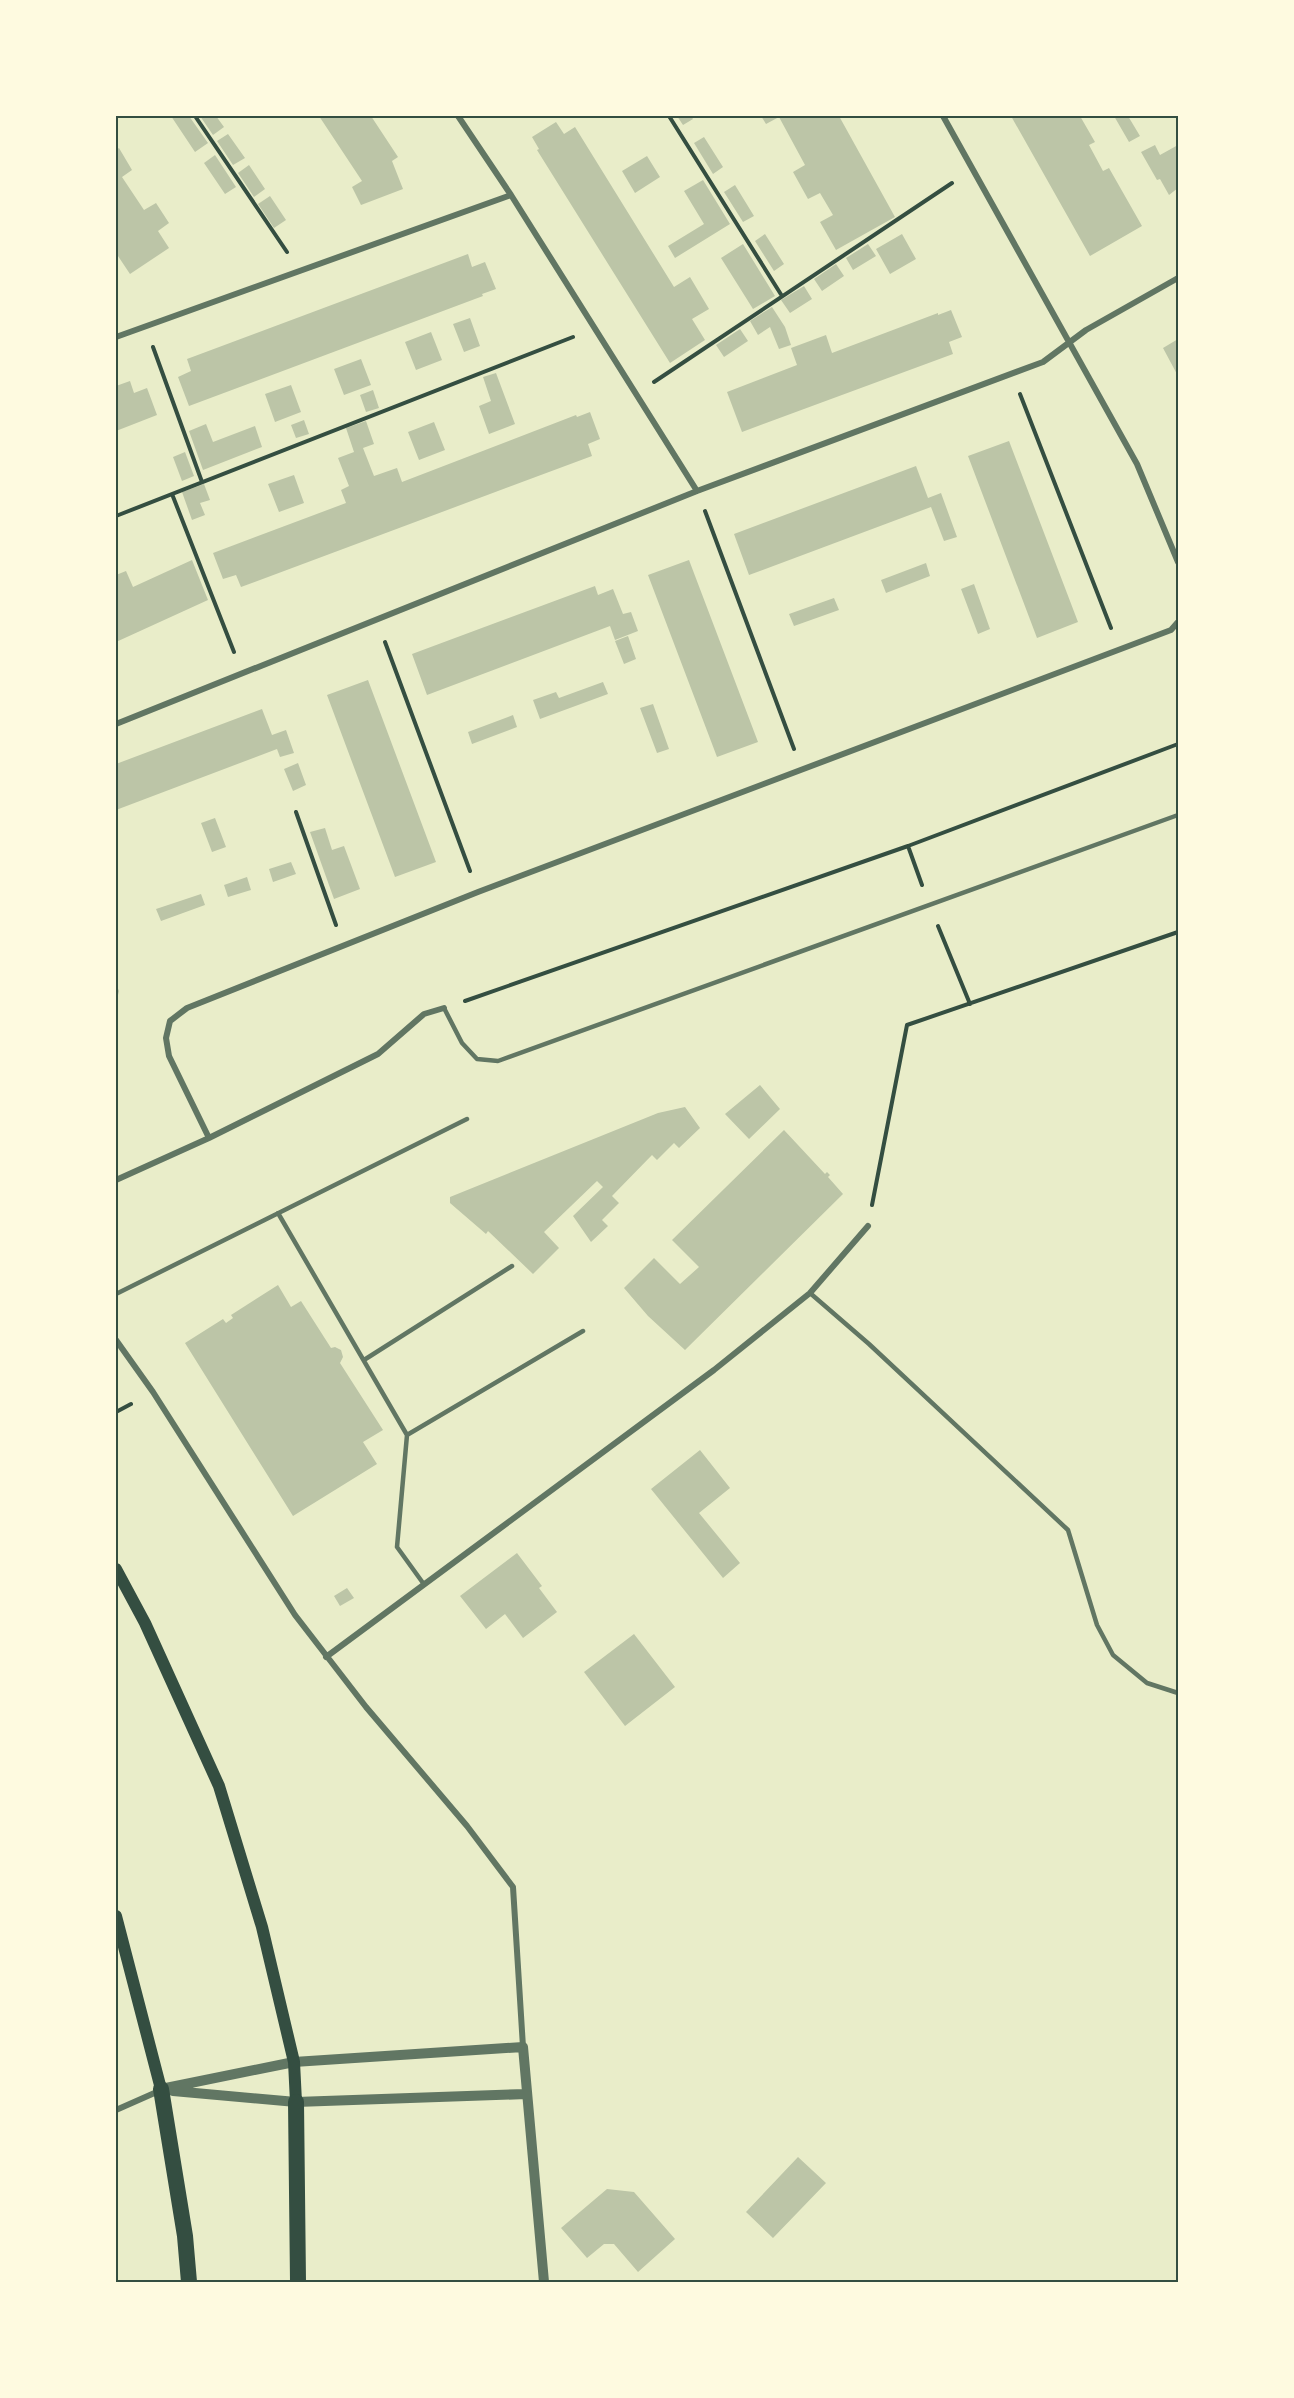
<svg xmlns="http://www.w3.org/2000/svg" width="1294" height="2398" viewBox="0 0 1294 2398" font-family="Commissioner,sans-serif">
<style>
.building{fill:#bcc5a7}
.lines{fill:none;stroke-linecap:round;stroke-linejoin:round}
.path{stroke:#344e41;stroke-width:4}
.service{stroke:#617663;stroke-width:4.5}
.minor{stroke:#617663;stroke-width:6}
.tertiary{stroke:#617663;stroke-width:10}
.secondary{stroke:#344e41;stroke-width:12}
.trunk{stroke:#344e41;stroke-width:16}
.neatline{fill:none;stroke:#344e41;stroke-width:2}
</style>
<rect width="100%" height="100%" fill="#e9edc9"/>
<path class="building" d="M171,116H189L208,143L195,152Z
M200,116H216L224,127L213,135Z
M319,116H371L398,157L392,161L403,189L361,205L352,187L362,181Z
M677,116H691L693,119L683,125Z
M761,116H839L895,217L836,250L820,222L833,215L820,193L808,199L793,172L805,165L779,117L766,124Z
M1011,116H1080L1095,142L1089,145L1103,171L1109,168L1142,226L1090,256Z
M1114,116H1128L1140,136L1129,142Z
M556,122L564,134L575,127L674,287L690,277L709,309L692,319L705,340L670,363L537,150L539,149L532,137Z
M228,134L245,158L233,165L217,141Z
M704,137L723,167L713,174L694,143Z
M1155,145L1160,155L1178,145V188L1169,195L1160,179L1157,180L1141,152Z
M119,148L132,170L122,177L144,210L156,203L169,223L158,231L169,248L130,274L116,253V150Z
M215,155L236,187L225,194L204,163Z
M647,156L660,177L635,193L622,171Z
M249,165L265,189L254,197L238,173Z
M703,180L730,224L675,258L668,246L704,224L684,191Z
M735,185L754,216L743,222L724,192Z
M270,196L286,220L274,228L258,204Z
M765,234L784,264L774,271L755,241Z
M902,234L916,259L890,274L876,249Z
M743,244L775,296L753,309L721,258Z
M868,244L876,256L853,270L846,258Z
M468,254L472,267L485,262L496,289L482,294L483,296L189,406L178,377L191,371L187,359Z
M836,264L844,276L822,291L814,279Z
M804,286L812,299L790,313L781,300Z
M772,307L785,327L791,345L779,349L770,327L758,335L750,321Z
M951,310L962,337L949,342L953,354L742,432L727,392L797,365L791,348L826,335L832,353L938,313V315Z
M470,318L480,346L464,352L453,324Z
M740,329L748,341L724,357L716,345Z
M431,332L442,360L416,370L405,342Z
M1178,339V376L1163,348Z
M361,359L371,385L344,395L334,369Z
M496,373L515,424L489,434L479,406L491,401L483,377Z
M130,381L134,393L147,388L157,415L116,431V386Z
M291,385L301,412L275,422L265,394Z
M373,390L379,408L366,412L360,395Z
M590,412L600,439L588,444L592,456L241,587L236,575L223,579L213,553L346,503L341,490L349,486L338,458L354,452L346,428L366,421L374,444L363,448L374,476L397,468L402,482L576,415L577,417Z
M304,420L309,434L296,438L291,425Z
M434,422L445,450L419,460L408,432Z
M206,424L213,442L255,426L262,447L203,470L189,431Z
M1009,441L1078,622L1037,638L968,456Z
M185,452L194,476L182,481L173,457Z
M916,466L928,498L941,493L957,537L944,541L931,507L749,575L734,534Z
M294,475L304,503L279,512L268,484Z
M204,484L210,500L200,503L205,515L192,520L182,492Z
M192,560L208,600L116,642V575L126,571L133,587Z
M689,560L758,742L717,757L648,575Z
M926,563L930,576L886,593L881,580Z
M974,584L990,629L978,634L961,589Z
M595,586L598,595L613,589L623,614L631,612L638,631L615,640L610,626L427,695L412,654Z
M834,598L839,610L794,626L789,614Z
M628,636L636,659L624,664L615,641Z
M368,680L436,862L395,877L327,695Z
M603,682L608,694L540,719L533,700L556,692L559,698Z
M653,704L669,749L657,753L640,708Z
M262,709L272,735L286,730L294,753L280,757L277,749L116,810V764Z
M513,715L517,727L472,744L468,732Z
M298,763L306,785L293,791L284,769Z
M215,818L226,847L212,852L201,823Z
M325,828L332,850L344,846L360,889L334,899L310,832Z
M291,862L296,874L273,882L269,869Z
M247,877L251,890L228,897L224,885Z
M201,894L205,905L161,921L156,909Z
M116,984L119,991L116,1003Z
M760,1085L780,1109L749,1139L725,1114Z
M685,1107L700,1128L679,1148L674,1143L657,1160L652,1155L612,1196L619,1203L602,1220L608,1226L591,1242L573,1216L603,1187L597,1181L544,1232L559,1248L533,1274L488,1231L486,1234L450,1203V1197L658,1113Z
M784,1130L825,1174L827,1172L830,1175L828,1177L843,1194L685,1350L648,1316L624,1288L654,1258L680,1284L699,1267L672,1240Z
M278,1285L291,1307L301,1301L331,1348L335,1347L341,1350L343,1357L340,1363L383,1430L363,1442L377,1464L293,1516L185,1343L223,1319L226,1323L233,1318L231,1315Z
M700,1450L730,1488L699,1513L740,1563L723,1578L651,1489Z
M517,1553L542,1586L539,1588L557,1612L523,1638L505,1614L486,1629L460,1596Z
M347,1588L354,1598L340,1606L334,1596Z
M634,1634L675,1687L625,1726L584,1672Z
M798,2157L826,2183L773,2238L746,2212Z
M607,2189L634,2192L675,2239L638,2272L614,2244H604L587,2258L561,2228Z"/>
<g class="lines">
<path class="path" d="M195,116L287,252
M669,116L782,296
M153,347L202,482
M654,382L952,183
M1020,394L1111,628
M172,494L234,652
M705,511L794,749
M116,516L573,337
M385,642L470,871
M296,812L336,925
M908,846L922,885
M938,926L970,1004
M465,1001L908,846L1178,744
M872,1205L907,1025L1178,932
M116,1412L131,1404"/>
<path class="service" d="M444,1008L462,1043L477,1059L498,1061L1178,815
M278,1213L407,1435L397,1547L423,1583
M810,1293L869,1344L1068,1530L1097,1625L1113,1655L1147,1683L1178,1693
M116,1294L467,1119
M364,1360L512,1266
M407,1435L583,1331"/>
<path class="minor" d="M458,116L511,195L697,491
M943,116L1137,464L1178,562
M116,337L511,195
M116,724L697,491L1043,362L1086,330L1178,278
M209,1138L169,1056L166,1038L170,1021L187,1008L478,892L1171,630L1178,622
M116,1180L209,1138L378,1054L424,1014L444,1008
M116,1340L153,1392L295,1615L366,1707L467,1826L513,1887L523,2047
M326,1657L714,1370L810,1293L868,1226
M116,2110L159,2091"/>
<path class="tertiary" d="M161,2089L294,2062L523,2047L544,2282
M173,2091L296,2102L526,2094"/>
<path class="secondary" d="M116,1569L145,1623L219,1786L262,1927L294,2062L296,2102
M116,1916L161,2089"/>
<path class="trunk" d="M161,2089L185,2236L189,2282
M296,2102L298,2282"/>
</g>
<rect width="1294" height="2398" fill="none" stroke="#fefae0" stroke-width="234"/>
<rect x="117" y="117" width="1060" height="2164" class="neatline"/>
</svg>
